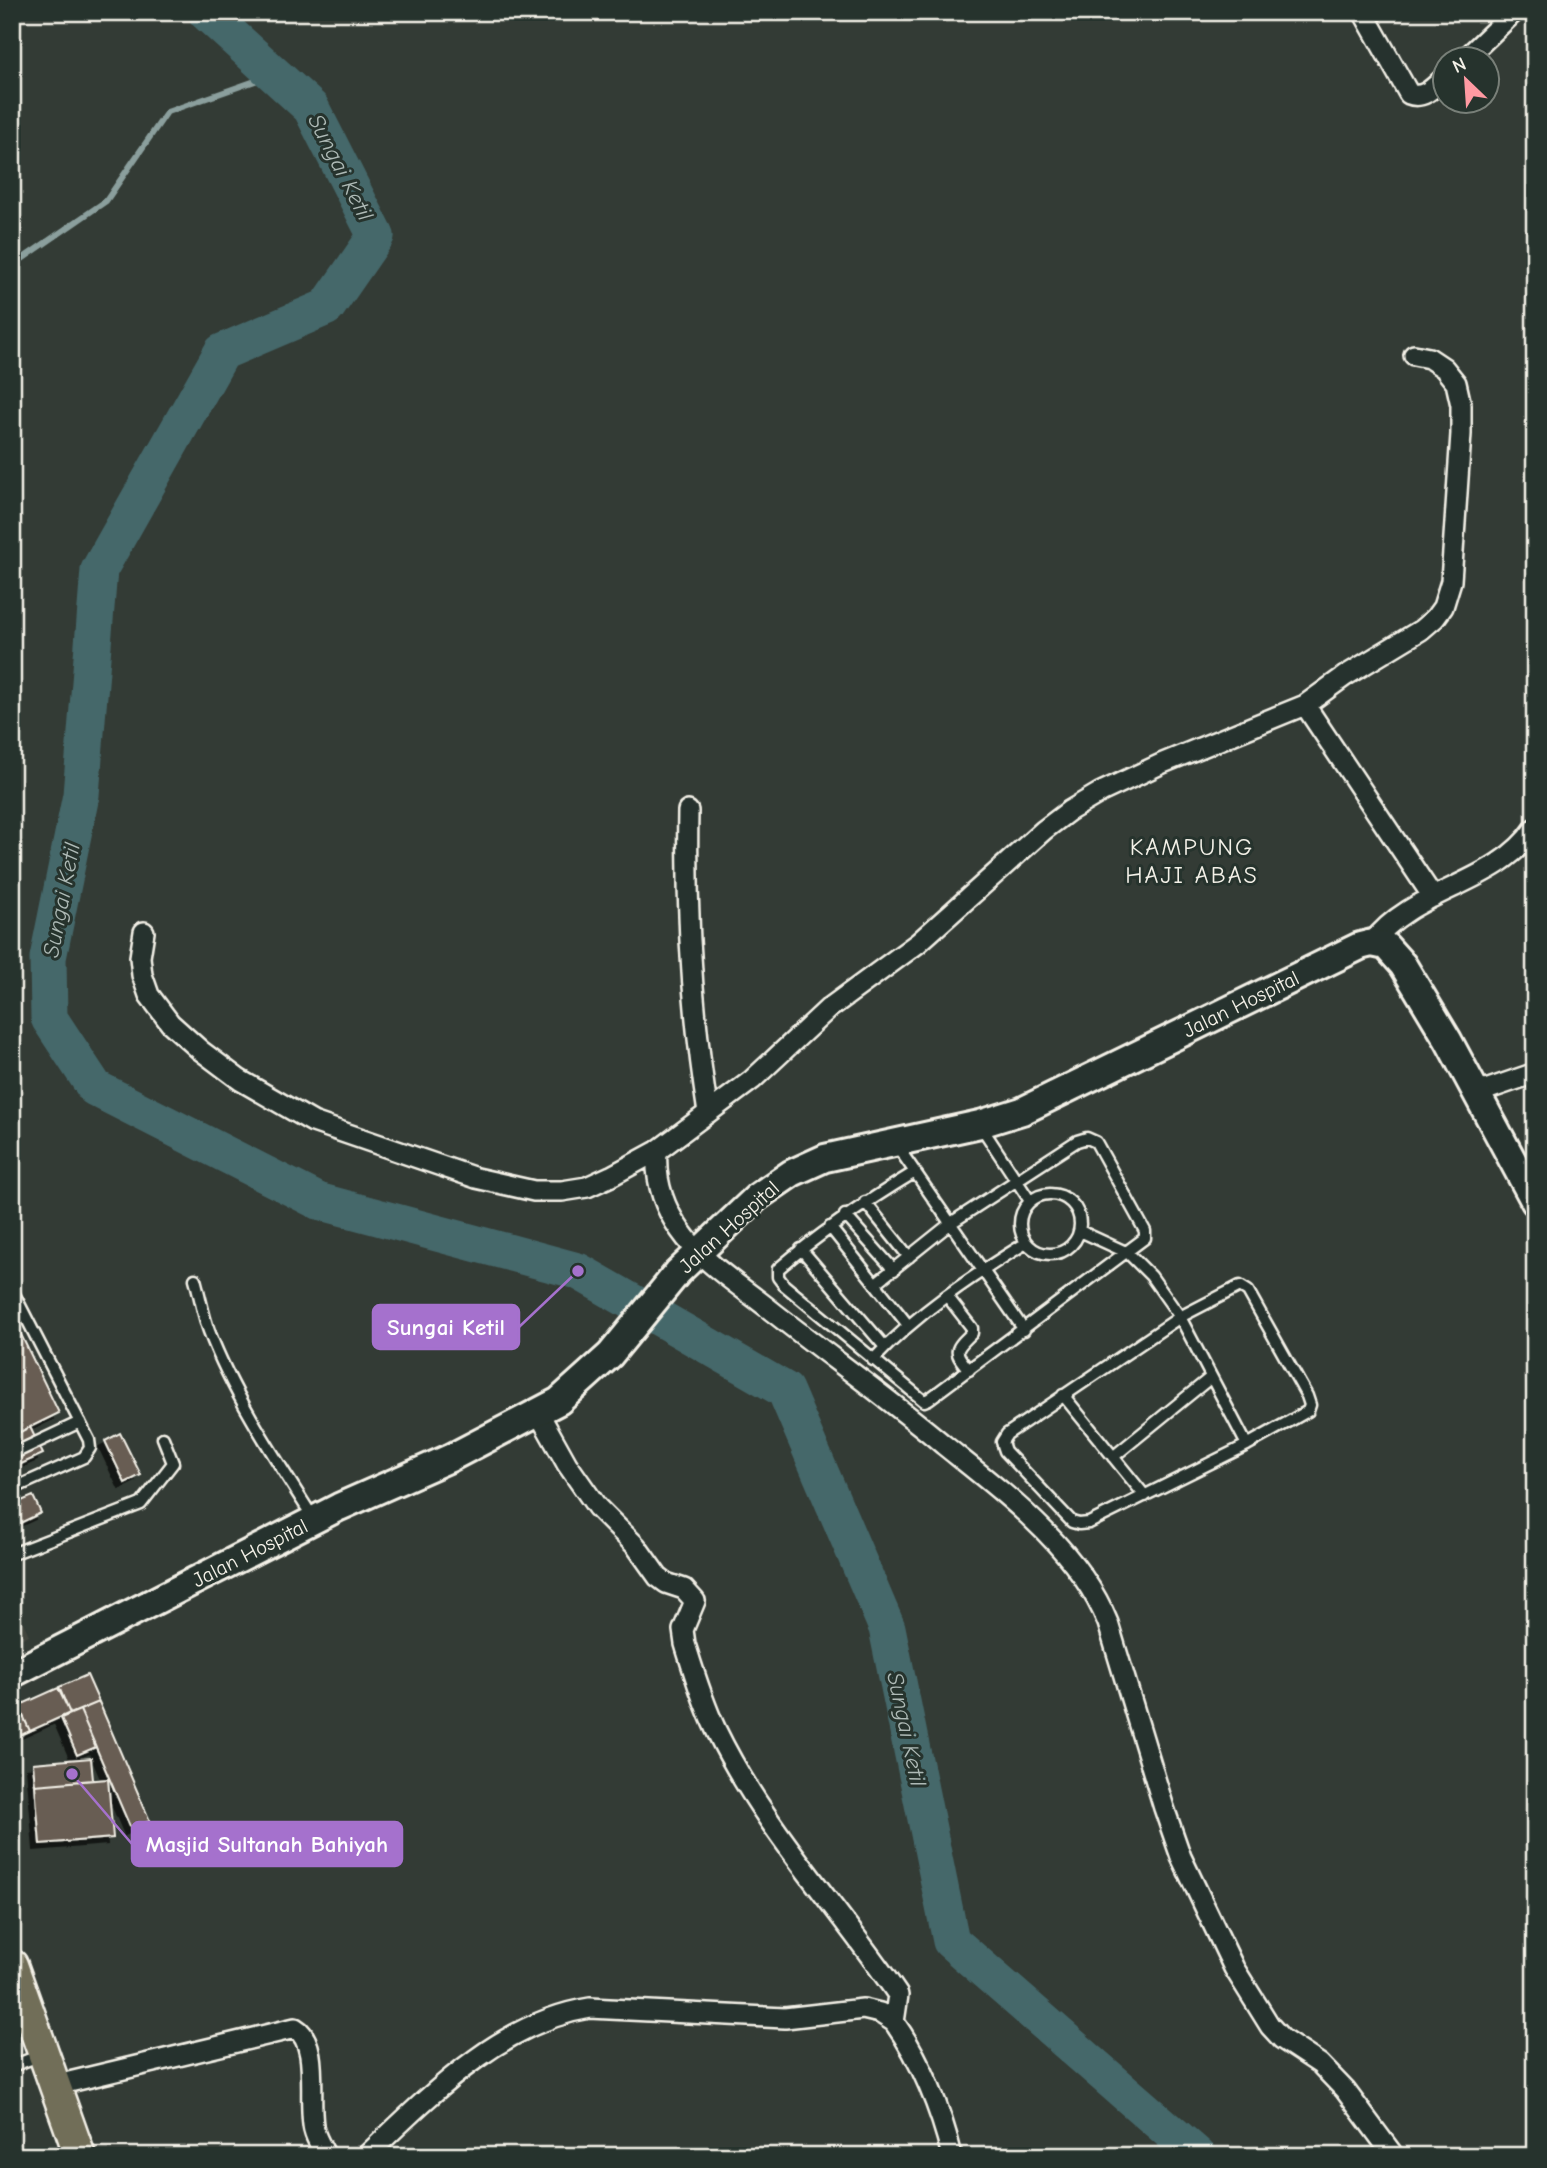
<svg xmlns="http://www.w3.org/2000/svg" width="1547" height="2168" viewBox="0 0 1547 2168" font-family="'Comic Neue',sans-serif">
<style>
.built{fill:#43453e}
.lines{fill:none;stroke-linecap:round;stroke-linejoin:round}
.stream{stroke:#8b9f9d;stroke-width:6}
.river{stroke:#45686b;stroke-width:37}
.building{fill:#685d53;stroke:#f4f1e8;stroke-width:2;filter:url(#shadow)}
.service-casing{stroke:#f4f1e8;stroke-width:15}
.minor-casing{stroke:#f4f1e8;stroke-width:24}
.secondary-casing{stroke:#f4f1e8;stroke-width:32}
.primary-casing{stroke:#f4f1e8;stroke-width:35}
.service{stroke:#26332d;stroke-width:10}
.minor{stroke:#26332d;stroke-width:19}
.secondary{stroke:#26332d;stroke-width:26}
.primary{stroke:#716e59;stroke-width:30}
.labels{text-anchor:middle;stroke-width:6;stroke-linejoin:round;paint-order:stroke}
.street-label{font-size:21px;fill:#f4f1e8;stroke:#26332d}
.water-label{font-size:23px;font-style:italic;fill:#aebab6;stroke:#26332d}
.quarter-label{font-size:24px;letter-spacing:2px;fill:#f4f1e8;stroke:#26332d}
.leader{fill:none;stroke:#a571cd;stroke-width:2.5}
.callout-dot{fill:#a571cd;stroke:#26332d;stroke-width:2.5}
.callout{fill:#a571cd;stroke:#a571cd;stroke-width:2.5}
.callout-label{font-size:23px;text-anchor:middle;font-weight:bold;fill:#fff}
</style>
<defs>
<filter id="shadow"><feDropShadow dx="-6" dy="6" stdDeviation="0" flood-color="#0009"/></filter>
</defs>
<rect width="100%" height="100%" fill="#333b35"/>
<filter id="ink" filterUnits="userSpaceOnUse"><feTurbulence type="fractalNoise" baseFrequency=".0143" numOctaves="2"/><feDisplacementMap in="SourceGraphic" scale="14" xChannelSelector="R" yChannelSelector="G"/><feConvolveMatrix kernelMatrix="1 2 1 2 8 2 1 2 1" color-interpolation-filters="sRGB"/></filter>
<g filter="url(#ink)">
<path class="built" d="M12,1599L29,1635L12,1643Z"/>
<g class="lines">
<path class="stream" d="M12,266L106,201L167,112L275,74"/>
<path class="river" d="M206,12L311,108L376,236L327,307L222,352L99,570L81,795L48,958L49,1018L95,1088L318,1201L578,1271L785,1390L887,1628L951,1941L1198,2156"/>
</g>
<path class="building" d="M12,1316L59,1413L12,1436Z
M30,1427L43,1454L19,1465L12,1451V1436Z
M120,1433L141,1475L125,1483L105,1441Z
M33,1496L41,1513L12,1527V1505Z
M87,1675L99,1702L70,1714L59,1687Z
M58,1688L70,1713L30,1731L18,1706Z
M99,1702L150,1821L131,1829L80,1710Z
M80,1710L96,1747L77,1755L61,1718Z
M21,1711L30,1731L12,1739V1715Z
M91,1758L93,1780L35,1785L33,1763Z
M108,1779L113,1838L40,1844L35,1785Z"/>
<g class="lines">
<g class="service-casing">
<path id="service" d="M980,1125L1030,1201
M897,1146L1024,1330
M1020 1224a30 30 0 1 1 60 0a30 30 0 1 1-60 0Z
M865,1202L909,1257
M845,1215L894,1270
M830,1227L908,1325
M1080,1231L1128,1253L1151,1276L1180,1317L1247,1445
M801,1249L885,1347
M195,1279C200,1296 203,1315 209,1331C233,1395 277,1461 314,1519
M876,1283L951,1223L1077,1141L1087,1138L1096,1142L1145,1231V1238L929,1399L924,1401L784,1285L778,1277V1269C821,1232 867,1201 915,1172
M1240,1286L1248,1291L1307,1396L1310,1405L1308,1411L1247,1445L1089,1523L1079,1524L1072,1522L1005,1451L1002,1442L1007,1434L1180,1317Z
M12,1290L89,1440L90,1448L84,1457L12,1489
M947,1296L972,1328V1333C954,1350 953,1351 969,1370
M873,1360C917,1313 971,1277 1026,1243
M1063,1395L1145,1496
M12,1454L80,1422
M1113,1457L1210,1378
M12,1554L141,1504L173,1463L163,1438
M12,2066L41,2055"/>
</g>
<g class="minor-casing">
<path id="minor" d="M1363,12L1409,94C1424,100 1435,86 1446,76
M1464,60L1514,12
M1305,705L1433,897
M688,811C686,913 692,1013 708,1113
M144,932L140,957L142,975L149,995L170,1023L200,1050L240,1080L313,1122L476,1178L534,1191H562L587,1187L611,1176L657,1151L752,1080L828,1009L918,943L1044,830L1069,811L1101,792L1163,763L1305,705L1345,676L1421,630L1435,618L1443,607L1451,581L1461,434V405L1456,383L1444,368L1429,358L1414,355
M1372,943C1413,888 1496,886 1535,828
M1477,1093L1535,1073
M657,1151C655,1179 663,1206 680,1230C702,1262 738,1284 768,1308C826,1354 887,1397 944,1445C1005,1494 1078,1548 1108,1623L1164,1808L1181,1857L1234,1968L1270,2026L1282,2039L1320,2064L1345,2090L1394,2156
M538,1412L567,1464L597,1507L636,1546L658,1577L666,1583L684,1589L695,1601L683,1630L685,1644C694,1673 703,1703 716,1730C763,1827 838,1907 898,1995L894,2022C921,2060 941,2110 952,2156
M57,2085L295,2028C321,2043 307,2103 314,2130C316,2139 322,2148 326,2156
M366,2156C429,2096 500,2022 590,2008L785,2018L863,2009L880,2013L894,2022"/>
</g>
<g class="secondary-casing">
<path id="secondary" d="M12,1674L339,1507L450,1458L559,1401L610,1355L678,1272L757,1197L792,1173L825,1158L980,1124L1022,1111L1360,946L1372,943L1386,946L1403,965L1448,1040L1535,1202"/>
</g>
<g class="primary-casing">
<path id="primary" d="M12,1965L80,2156"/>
</g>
<use href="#service" class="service"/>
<use href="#minor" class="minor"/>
<use href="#secondary" class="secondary"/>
<use href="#primary" class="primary"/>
</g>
</g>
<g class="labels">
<g class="street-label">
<text transform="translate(1241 1004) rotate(-26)" y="7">Jalan Hospital</text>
<text transform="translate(729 1227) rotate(-42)" y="7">Jalan Hospital</text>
<text transform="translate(250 1553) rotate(-27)" y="7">Jalan Hospital</text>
</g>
<g class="water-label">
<text transform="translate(341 167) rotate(63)" y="8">Sungai Ketil</text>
<text transform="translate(61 900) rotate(-79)" y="8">Sungai Ketil</text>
<text transform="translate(907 1729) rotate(78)" y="8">Sungai Ketil</text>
</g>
<g class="quarter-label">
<text x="1192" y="855">KAMPUNG<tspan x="1192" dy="28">HAJI ABAS</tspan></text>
</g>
</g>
<path class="leader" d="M578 1271L519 1327M72 1774L132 1844"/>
<g class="callout-dot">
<circle cx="578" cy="1271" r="7"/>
<circle cx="72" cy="1774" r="7"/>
</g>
<g class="callout">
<rect x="373" y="1305" width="146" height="44" rx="7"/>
<rect x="132" y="1822" width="270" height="44" rx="7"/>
</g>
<g class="callout-label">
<text x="446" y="1335">Sungai Ketil</text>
<text x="267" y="1852">Masjid Sultanah Bahiyah</text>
</g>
<rect width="1547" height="2168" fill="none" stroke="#26332d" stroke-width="42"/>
<rect x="21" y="21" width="1505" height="2126" fill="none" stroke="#f4f1e8" stroke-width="2.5" filter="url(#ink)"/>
<g transform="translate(1466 80) rotate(335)"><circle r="33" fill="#26332d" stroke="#787f78" stroke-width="2"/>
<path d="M0-5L12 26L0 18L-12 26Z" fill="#ff9aa2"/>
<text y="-10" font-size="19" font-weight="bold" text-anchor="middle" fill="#f4f1e8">N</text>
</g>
</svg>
